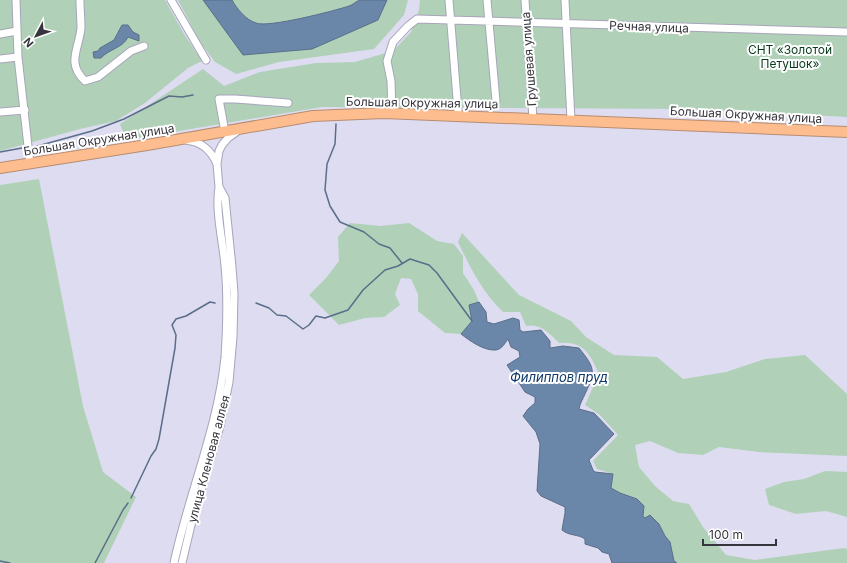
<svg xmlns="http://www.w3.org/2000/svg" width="847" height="563" viewBox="0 0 847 563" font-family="Inter,sans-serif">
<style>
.green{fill:#b0d1b8}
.water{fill:#6a87aa;stroke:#5a6e89}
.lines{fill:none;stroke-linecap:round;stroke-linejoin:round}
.stream{stroke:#5a6e89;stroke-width:1.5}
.minor-casing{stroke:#a7a5b9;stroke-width:9}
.highway-casing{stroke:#b78d72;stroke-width:12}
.minor{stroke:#fff;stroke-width:7}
.highway{stroke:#fdbd8f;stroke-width:10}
.labels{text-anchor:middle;stroke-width:4;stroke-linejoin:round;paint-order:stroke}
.street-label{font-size:12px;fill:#36353d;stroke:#fff}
.park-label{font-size:12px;fill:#07391b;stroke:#fff}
.water-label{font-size:13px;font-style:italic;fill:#0e3968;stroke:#fff}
</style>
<rect width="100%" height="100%" fill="#dedcf1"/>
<path class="green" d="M0,0H165L184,34L202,61L188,68L145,103L116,121L80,129L0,151Z
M178,0H203L244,55L378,20L387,0H408L404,15L374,49L279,62L236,74L215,62L200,42Z
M232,0H358C356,2 353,4 351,5C338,11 267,27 256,23C246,20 237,9 232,0Z
M420,0H847V117L687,109L322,107L126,140L120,124L203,69L224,86L260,72L316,63L355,62L393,51L411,32L419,10Z
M39,179L83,406L103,472L136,497L104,563H0V185Z
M350,223L380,226L409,223L437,241L454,244L463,256V273L474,290L479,302L469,305L472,321L461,334L445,333L418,311V294L411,279L401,278L395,294L400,305L384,317L365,318L339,325L309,295L326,278L339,261L338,237Z
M462,233L519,295L571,321L586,337L614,355L657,357L683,379L726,372L765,359L805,355L847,394V456L759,452L719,447L703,455L678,453L650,441L635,445L639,467L655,486L673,501L689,504L703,527L726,555L755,560L844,548L847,549V563H677L674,561L670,542L665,536L659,524L645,518L611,489L613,474L597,469L593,461L618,435L600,415L585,405L599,374C590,354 584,341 559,343C549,333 541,323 526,326L520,312H503C482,292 470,267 458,242Z
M825,471L847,472V517L826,511L796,514L769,505L765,489L784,482L804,479Z"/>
<path class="water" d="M203,0H232C237,9 246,20 256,23C268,28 334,11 349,6C353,5 356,1 360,0C368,0 379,0 387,0L378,20L312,49L243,55Z
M122,25H128L133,32L139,35V41L128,37C123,48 109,49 101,58H94L93,52L98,51L100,48L114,40Z
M479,302L486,312L487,322L494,324L513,318L519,320L520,330L523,332L541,330L550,341V348L563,346L579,348C595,368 596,371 585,394C583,399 580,403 579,409L594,413L614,434L589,460L593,470L595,472L613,474L611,488L620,493L637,499L644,506L643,516L645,518L650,515L659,524L665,536L670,542L674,561L677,563H612L609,554L602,552L598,548L585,544V539C578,534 569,536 562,530L565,513V507L541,496L537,491L540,444L536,432L523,416L528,409L535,403V397L525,392L507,365L520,357L519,351L511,347L508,339C505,343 502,349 496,350C484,351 470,341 461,334L472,321L469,305Z"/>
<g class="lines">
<path class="stream" d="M336,124L335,144L327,164L325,190L330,206L340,222L364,232L379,244L390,248L402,263
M34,147L92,131L124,119L169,96L182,97L193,95
M0,152L22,148
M256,303L269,308L277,315L286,316L303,329L309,325L316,316L325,318L348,310L363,290L385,270L398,266L410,259L429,265L437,273L472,321
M131,498L151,456L156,449L159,439L175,348L176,335L172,325L176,319L186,316L210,302L215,303
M0,561L10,563
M95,563L123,510L128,503"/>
<g class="minor-casing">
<path id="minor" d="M16,0L18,57L30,164
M80,0C80,9 81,19 81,28C79,49 66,63 85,81L98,77L131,51L144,46
M171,0L206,60
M449,0L458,111
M487,0L496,101
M525,0L533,119
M565,0L571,120
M0,34L17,31
M0,59L18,57
M0,112L25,110
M392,113L391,81L387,61L393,42L408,26L417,19L847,32
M225,132L219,99H235L288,103
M186,140C202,142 211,150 217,164
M174,563C189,493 218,428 225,357C227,326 228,296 225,266C223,241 215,212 219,187
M182,563L191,525L220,426L229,382L233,337L234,293L232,267L225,198L219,187L217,164L219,151L222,145L228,138L239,130"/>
</g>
<g class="highway-casing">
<path id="highway" d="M0,168L147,145L313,116L384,113L847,132"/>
</g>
<use href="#minor" class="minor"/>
<use href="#highway" class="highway"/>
</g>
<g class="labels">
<g class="street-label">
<text transform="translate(649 27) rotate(2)" y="4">Речная улица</text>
<text transform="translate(529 59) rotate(-94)" y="4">Грушевая улица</text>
<text transform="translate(422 103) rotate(1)" y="4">Большая Окружная улица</text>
<text transform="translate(746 115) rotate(3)" y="4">Большая Окружная улица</text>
<text transform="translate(99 140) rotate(-9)" y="4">Большая Окружная улица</text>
<text transform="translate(209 459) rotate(-75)" y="4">улица Кленовая аллея</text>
</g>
<g class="park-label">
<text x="790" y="54">СНТ «Золотой<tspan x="790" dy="14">Петушок»</tspan></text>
</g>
<g class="water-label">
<text x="559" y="382">Филиппов пруд</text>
</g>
</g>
<g transform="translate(36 36) rotate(229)" stroke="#ffffff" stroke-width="3" paint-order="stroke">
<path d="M0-3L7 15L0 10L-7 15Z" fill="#36353d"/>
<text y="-6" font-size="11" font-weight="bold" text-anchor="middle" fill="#36353d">N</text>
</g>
<path d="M703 539v6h73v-6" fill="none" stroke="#36353d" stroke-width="2"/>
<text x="709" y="539" font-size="12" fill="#36353d" stroke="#ffffff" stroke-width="3" paint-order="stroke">100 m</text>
</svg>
